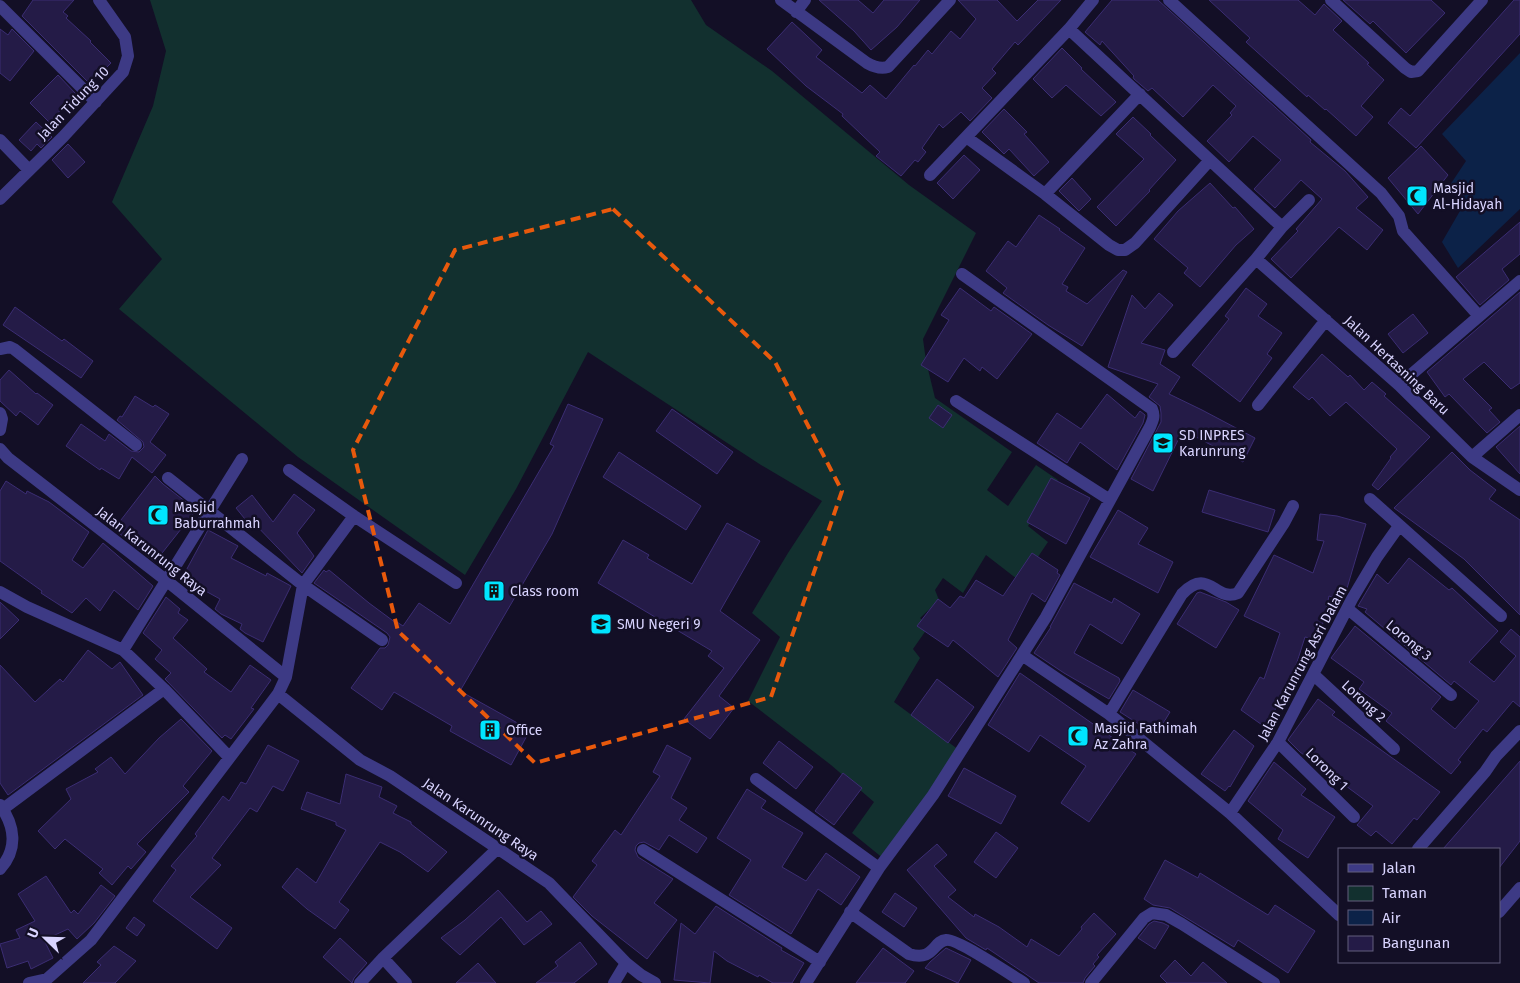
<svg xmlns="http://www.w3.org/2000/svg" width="1520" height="983" viewBox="0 0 1520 983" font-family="'Fira Sans',sans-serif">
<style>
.green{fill:#12302f}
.water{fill:#0c2248}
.building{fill:#241b47;stroke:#3b2d73}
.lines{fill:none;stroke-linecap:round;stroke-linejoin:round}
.minor{stroke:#3d3a85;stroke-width:12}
.marked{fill:none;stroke:#e8590c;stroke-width:4;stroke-dasharray:10 6;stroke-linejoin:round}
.labels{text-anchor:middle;stroke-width:5;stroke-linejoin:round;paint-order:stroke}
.street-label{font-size:14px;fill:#d9d4ff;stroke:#130f26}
.poi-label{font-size:14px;fill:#d9d4ff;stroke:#130f26;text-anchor:start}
</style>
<rect width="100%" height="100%" fill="#130f26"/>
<path class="green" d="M150,0H691L706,25L772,71L909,185L976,233L923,339L926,361L935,398L1012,452L987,490L1008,506L1036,465L1058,480L1028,526L1048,542L1021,582L986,555L963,593L943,578L935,590L939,600L920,618L929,626L913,649L920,658L894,702L959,750L884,859L852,833L874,802L831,765L748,701L780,637L752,613L788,553L822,501L761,465L588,352L516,489L465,575L298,457L119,309L162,259L112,202L153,106L166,51Z"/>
<path class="water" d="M1520,53V209L1458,268L1442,242L1464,204L1448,188L1466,161L1442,134Z"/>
<path class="building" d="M33,0H74L63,12L68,16L66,18L91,41L90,42L111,63L90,84L22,16Z
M819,0H858L873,13L884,0H920L897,27L871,50L854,31Z
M958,0H997L1017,21L1038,0H1061L1018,45L1015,42L992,69L996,73L982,88L992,98L970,121L961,112L943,128L939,124L922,148L926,152L918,162L915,160L901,176L876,156L880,152L842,116L843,114L806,86L767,49L792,22L822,50L816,57L862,93L870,85L886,99L914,65L915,66L928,50L932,54L951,31L960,39L976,19Z
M1112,0H1158L1311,140L1310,142L1345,171L1368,197L1356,208L1383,230L1367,250L1339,227L1291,278L1271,259L1298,231L1296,229L1322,199L1301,180L1275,208L1254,189L1281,160L1253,136L1229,162L1207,141L1232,115L1230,113L1236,106L1213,85L1183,117L1152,88L1148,91L1134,79L1133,77L1134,76L1102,41L1100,45L1085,32Z
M1209,0H1298L1315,15L1324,4L1342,21L1333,30L1369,63L1367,64L1384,80L1361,106L1373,117L1356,136L1326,109L1325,110L1308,95L1307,97L1246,42L1250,38Z
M1343,0H1431L1445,13L1406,53L1373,21L1370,24Z
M1514,0H1520V34L1416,148L1388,123L1401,108L1410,116Z
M0,29L8,35L12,29L34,51L10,81L0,73Z
M1062,48L1082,68L1081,69L1116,102L1101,116L1066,85L1052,98L1033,79Z
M58,75L76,94L49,122L30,103Z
M1004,109L1027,132L1024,134L1049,162L1034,176L1009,149L1004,154L982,132Z
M1133,117L1151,134L1150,135L1176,160L1149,190L1150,191L1116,226L1097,207L1144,159L1116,134Z
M36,122L52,137L41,148L37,144L31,151L19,140Z
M68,144L85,162L68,178L52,160Z
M1421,146L1448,175L1418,214L1388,178Z
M964,155L980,170L953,199L937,183Z
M1072,178L1091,199L1079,211L1059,191Z
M1210,183L1233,208L1235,207L1254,229L1236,245L1200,287L1184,273L1188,268L1154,239L1178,211Z
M1039,215L1060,229L1059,230L1085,248L1062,284L1068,287L1066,291L1087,304L1123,270L1127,272L1082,346L1048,325L1003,293L1007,288L986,271L1008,241L1016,247Z
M1520,222V254L1502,269L1509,280L1480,305L1456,277Z
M960,288L991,311L994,307L1032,334L997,379L982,367L980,371L964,358L948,382L921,365L949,320L941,315Z
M1246,288L1267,304L1258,316L1282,333L1267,354L1272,358L1240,402L1192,365L1229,319L1225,316Z
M1520,292V383L1511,389L1484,362L1463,379L1492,408L1489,410L1500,422L1487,433L1449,394L1445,397L1427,372Z
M1159,293L1173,305L1141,343L1165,350L1160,364L1180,377L1169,394L1202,410L1255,438L1243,462L1183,430L1153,491L1131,479L1161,422V413L1160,406L1149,397L1158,384L1108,367L1132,295L1145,309Z
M15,307L62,341L64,339L93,361L81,378L3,325Z
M1413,314L1428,333L1403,353L1388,334Z
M1322,354L1348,377L1350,375L1364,390L1372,382L1386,394L1384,396L1430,437L1378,490L1372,485L1391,458L1390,457L1397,449L1346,402L1330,416L1312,397L1309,400L1293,387Z
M9,370L36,394L37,393L53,405L38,425L20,411L16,416L0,401V380Z
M1107,394L1135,418L1140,411L1145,415L1143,423L1117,470L1080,442L1067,463L1037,443L1057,413L1081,429Z
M135,396L153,407L155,405L169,414L150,442L166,455L152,473L132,457L119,479L101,468L100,470L66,446L81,424L105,441L109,434L131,451L139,452L144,447L143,442L117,420L120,416L122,417Z
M568,404L603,419L552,534L460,691L530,730L511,765L450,731L452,726L394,692L382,710L351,688L380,648H385L388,645L390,637L387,633L314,583L324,570L326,572L329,570L369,603L396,623L397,622L403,626L419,603L450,624L554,446L550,444Z
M938,405L952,415L943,428L929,418Z
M672,409L733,452L717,474L656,431Z
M1520,426V474L1496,447Z
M619,452L701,506L686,530L603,477Z
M1452,452L1470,470L1496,490L1489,499L1520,520V615L1464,559L1394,508Z
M155,476L163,484L196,510L155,562L114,529Z
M1051,478L1090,498L1066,544L1027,522Z
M6,481L26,494L27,491L49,502L89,532L72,560L83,568L103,543L153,586L138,610L114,590L100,611L86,598L72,613L41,593L42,591L0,561V491Z
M1209,490L1275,510L1268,532L1202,512Z
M294,494L315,510L297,533L314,556L302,573L251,520L249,524L236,508L252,495L273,522Z
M1118,510L1148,528L1138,544L1173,562L1158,593L1090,557Z
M1320,514L1337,516L1366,524L1345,595L1342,601L1329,596L1319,640L1305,637L1290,684L1265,727L1241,710L1260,677L1264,679L1280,633L1244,616L1274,555L1313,573L1324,541L1317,540Z
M727,523L760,541L720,611L760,640L719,696L734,708L710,739L684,719L724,668L708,656L712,651L598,583L623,540L649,555L647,558L692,584Z
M208,530L238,546L231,558L266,576L267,573L291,586L263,642L245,633L240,629L242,624L221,614L215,609L220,599L182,578Z
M1032,553L1058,570L1057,573L1060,575L1045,602L1032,593L1008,640L1017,648L998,677L953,640L948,647L917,626L938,599L950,608L960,596L964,598L976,580L1003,596Z
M1409,558L1449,590L1452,588L1498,631L1469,662L1494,682L1516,656L1500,642L1511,629L1520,637V707L1513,701L1487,732L1483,729L1458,760L1461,762L1451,774L1386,721L1392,713L1359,689L1364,682L1331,658L1355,626L1441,697L1431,709L1455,729L1479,701L1454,681L1451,685L1365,612L1367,609L1358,606L1377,574L1388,584Z
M1074,583L1112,603L1114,598L1140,614L1122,644L1090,624L1074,653L1119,678L1120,681L1109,699L1064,673L1034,653L1051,627H1050Z
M1200,592L1226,602L1239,610L1216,648L1177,624L1197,593Z
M166,597L180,609L178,613L188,620L173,638L207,669L204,672L231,692L250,665L271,680L251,708L254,709L231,739L225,735L222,738L165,679L171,673L155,659L162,650L143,633Z
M0,602L19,620L0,639Z
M88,650L112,669L120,662L143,695L8,795L0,783V665L35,702L60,679L63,682Z
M1020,673L1136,754L1089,822L1061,803L1086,766L1040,735L1029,752L988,725Z
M937,679L974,707L948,743L911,715Z
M1133,690L1170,712L1156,735L1120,712Z
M1318,699L1335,712L1332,715L1440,792L1417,820L1414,818L1392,844L1376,831L1371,836L1357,825L1373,806L1300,752L1288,740Z
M181,719L212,751L183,786L189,792L137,844L146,852L131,869L128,866L112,885L99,873L103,869L65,839L55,849L38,831L71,799L66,789L98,772L95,769L111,757L125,774L159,738Z
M1234,730L1254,746L1230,787L1229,786L1225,791L1201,774Z
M779,741L813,767L796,789L763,763Z
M268,745L299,761L283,791L273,786L257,812L250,808L212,858L221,865L190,897L232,928L217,949L153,901L176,870L171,866L197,836L195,834L223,796L229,801L241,782L246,784Z
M667,745L691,758L671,798L687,808L679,820L707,838L697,853L669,835L659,850L644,842L639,843L636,846L635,850L638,857L673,879L654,903L677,920L647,959L592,916L573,897L597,865L592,861L615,830L621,835L660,776L653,772Z
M1520,761V841L1499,868V849H1443Z
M1274,762L1306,789L1301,795L1335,817L1308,858L1278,839L1283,830L1248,801Z
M964,768L1016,796L1001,824L948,796Z
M843,773L862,788L834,825L815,811Z
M346,774L382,787L379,797L397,806L393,813L411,822V824L447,852L428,872L400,852L380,842L339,902L349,910L335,929L307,909L282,887L297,868L316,883L346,830L336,825V822L301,809L307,792L340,804Z
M747,789L766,801L761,808L803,833L782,867L806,881L826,853L860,877L841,905L818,889L791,934L729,895L751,860L717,838Z
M996,832L1018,848L996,878L974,862Z
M937,844L947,855L934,866L956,890L948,897L974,917L975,914L999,927L1027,947L1031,939L1059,956L1082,929L1081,927L1094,913L1116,934L1097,955L1099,957L1093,964L1095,966L1085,978L1083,983H1039L987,948L986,950L966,938L907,870Z
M1165,860L1198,878L1200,873L1268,915L1275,905L1315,931L1288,973L1238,940L1234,947L1170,908L1153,905L1144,899Z
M46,876L71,913L74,910L78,914L101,885L115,896L94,923L77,939L68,929L44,940L53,958L31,969L28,961L7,968L0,944L20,938L16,930L35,921L18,894Z
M498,890L527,922L541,911L552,924L524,945L501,917L460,955L441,938L465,920Z
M895,893L917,908L904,927L882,912Z
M716,906L782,948L781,950L804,963L792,983H773L759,975L758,977L727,961L714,951L710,983L674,980L681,923L695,934Z
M134,917L145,925L137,936L126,928Z
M1154,921L1163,923L1169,926L1155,949L1138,938L1149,924Z
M340,938L367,963L354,978L352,983L323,957Z
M580,942L597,964L574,983H536L558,966L555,962Z
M114,946L136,961L115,983H83L101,965L97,962Z
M883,948L914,971L905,983H856Z
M946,948L971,960L958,983L925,968L930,962Z
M1175,960L1191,976L1203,962L1227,983H1167L1160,976Z
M478,963L496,983H456Z"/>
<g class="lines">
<path class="minor" d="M781,0L867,63C874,67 880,69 888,67L950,0
M1169,0L1381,193L1399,216L1403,231L1479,316
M1331,0L1405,68L1411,72L1418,71L1482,0
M0,6L96,102
M796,12L805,0
M1069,29L1282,227
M966,137L1045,194L1109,245L1118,250H1125L1135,243L1210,160
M0,140L29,170
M930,175L1069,29L1093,0
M1045,194L1140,94
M0,199L63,137L123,72L128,56L125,37L99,0
M1256,259L1399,385L1472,457L1520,490
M0,349L10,347L14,349L136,445
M1173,352L1256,259L1282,227L1309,200
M1399,385L1520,281
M956,401L1110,500
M1258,405L1326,320
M0,413L2,419L0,430
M0,449L8,458L167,581L286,677
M1472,457L1520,415
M289,470L354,516L456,583
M1370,499L1501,616
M354,516L303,585L382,640
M0,592L27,607L123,650L164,689L229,757
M1348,609L1451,695
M123,650L242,459
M1022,655L1109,714L1230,813L1339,915
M1314,675L1394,749
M278,694L360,760L390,776L549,883L626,963L641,975L655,983
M1109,714L1182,594C1209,566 1215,603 1238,593L1284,523L1293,506
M1278,742L1354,817
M756,779L879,868
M0,805C15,826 18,849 0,869
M3,809L164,689
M1230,813L1278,742L1352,599L1377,557L1399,526
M1418,849L1485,772L1496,756L1520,731
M643,850L820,962
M850,912L909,954C934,962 933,941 946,940C956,938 1013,976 1024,983
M1499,912L1520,888
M383,958L406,983
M29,983L47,979L91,940L278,694L286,677L303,585L168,478
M360,983L383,958L497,849
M614,983L626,963
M806,983L879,868L933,795L1046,617L1150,427C1153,420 1155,416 1152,409L962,274
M1091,983L1144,918L1152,913L1166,915L1182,924L1274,983"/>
</g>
<path class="marked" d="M613,209L775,362L842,491L771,697L535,763L398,631L353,450L455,250Z"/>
<defs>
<g id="mosque-square" transform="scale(1.125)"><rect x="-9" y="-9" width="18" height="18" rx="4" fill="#00e5ff" stroke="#130f26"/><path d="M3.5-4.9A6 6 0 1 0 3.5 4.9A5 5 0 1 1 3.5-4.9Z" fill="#111"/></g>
<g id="school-square" transform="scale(1.125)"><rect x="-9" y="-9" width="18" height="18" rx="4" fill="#00e5ff" stroke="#130f26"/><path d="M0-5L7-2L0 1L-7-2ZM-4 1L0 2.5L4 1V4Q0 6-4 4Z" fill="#111"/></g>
<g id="building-square" transform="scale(1.125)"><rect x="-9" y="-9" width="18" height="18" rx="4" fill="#00e5ff" stroke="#130f26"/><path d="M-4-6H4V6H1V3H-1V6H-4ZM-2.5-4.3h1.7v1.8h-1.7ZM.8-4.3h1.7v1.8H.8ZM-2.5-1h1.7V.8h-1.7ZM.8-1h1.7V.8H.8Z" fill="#111"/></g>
</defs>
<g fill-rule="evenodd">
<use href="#mosque-square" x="1417" y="196"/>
<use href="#school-square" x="1163" y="443"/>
<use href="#mosque-square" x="158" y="515"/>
<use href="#building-square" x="494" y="591"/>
<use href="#school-square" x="601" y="624"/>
<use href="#building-square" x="490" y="730"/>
<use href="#mosque-square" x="1078" y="736"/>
</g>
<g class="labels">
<g class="street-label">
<text transform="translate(73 103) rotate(-46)" y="5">Jalan Tidung 10</text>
<text transform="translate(1397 365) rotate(43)" y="5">Jalan Hertasning Baru</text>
<text transform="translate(152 551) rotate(38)" y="5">Jalan Karunrung Raya</text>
<text transform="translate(1409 640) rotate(40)" y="5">Lorong 3</text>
<text transform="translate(1302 663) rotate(-62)" y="5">Jalan Karunrung Asri Dalam</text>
<text transform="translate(1364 701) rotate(43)" y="5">Lorong 2</text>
<text transform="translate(1327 769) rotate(45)" y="5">Lorong 1</text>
<text transform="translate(481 819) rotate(34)" y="5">Jalan Karunrung Raya</text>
</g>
<g class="poi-label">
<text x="1433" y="193">Masjid<tspan x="1433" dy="16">Al-Hidayah</tspan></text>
<text x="1179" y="440">SD INPRES<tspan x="1179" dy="16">Karunrung</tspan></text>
<text x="174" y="512">Masjid<tspan x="174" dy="16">Baburrahmah</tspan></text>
<text x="510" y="596">Class room</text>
<text x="617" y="629">SMU Negeri 9</text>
<text x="1094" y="733">Masjid Fathimah<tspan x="1094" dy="16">Az Zahra</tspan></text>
<text x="506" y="735">Office</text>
</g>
</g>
<rect x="1338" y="848" width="162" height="115" fill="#130f26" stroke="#625e7d"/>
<rect x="1348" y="864" width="25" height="8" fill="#3d3a85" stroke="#625e7d"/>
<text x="1382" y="873" font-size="15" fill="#d9d4ff">Jalan</text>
<rect x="1348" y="886" width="25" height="15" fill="#12302f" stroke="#625e7d"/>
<text x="1382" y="898" font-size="15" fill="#d9d4ff">Taman</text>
<rect x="1348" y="910" width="25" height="15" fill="#0c2248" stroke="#625e7d"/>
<text x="1382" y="923" font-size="15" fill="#d9d4ff">Air</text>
<rect x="1348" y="936" width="25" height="15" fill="#241b47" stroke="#625e7d"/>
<text x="1382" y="948" font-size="15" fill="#d9d4ff">Bangunan</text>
<g transform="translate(45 938) rotate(293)" stroke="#130f26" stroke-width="4" paint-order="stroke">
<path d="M0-4L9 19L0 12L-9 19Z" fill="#d9d4ff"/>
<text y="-8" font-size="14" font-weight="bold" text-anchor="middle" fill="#d9d4ff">U</text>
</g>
</svg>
